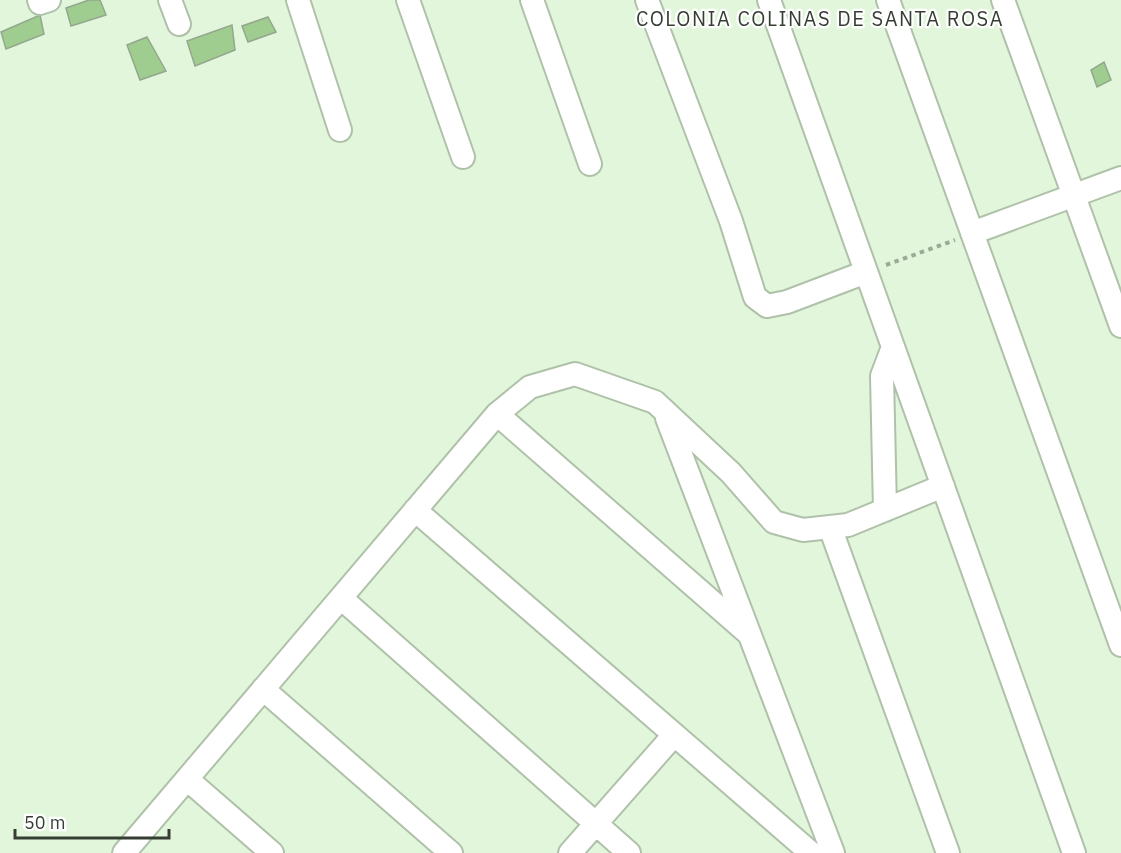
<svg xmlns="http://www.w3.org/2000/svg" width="1121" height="853" viewBox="0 0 1121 853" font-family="'IBM Plex Sans',sans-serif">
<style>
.building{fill:#9ecd8f;stroke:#94a78e;stroke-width:1.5}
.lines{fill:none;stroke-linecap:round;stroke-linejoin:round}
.street-casing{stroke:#afc2a9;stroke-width:26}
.path{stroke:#9baa97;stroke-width:4;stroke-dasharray:4.5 4.5;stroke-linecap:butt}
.street{stroke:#fff;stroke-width:22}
.labels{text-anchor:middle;stroke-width:4.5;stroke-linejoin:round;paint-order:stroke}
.neighbourhood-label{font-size:20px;letter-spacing:1.5px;fill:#363e34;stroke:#fff}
</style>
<rect width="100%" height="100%" fill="#e2f6dc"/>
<path class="building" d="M89,0H100L106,15L71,26L66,8Z
M40,15L44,34L6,49L1,32Z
M268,17L276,32L248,42L242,26Z
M232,25L235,50L195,66L187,41Z
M147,37L166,71L140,80L127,45Z
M1104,62L1111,80L1097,87L1091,70Z"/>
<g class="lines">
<g class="street-casing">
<path id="street" d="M39,0L40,3L49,0
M170,0L179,24
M298,0L340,130
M408,0L463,157
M532,0L590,164
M647,0L731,221L755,297L767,306L787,302L866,272
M769,0L1074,853
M888,0L1121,645
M1003,0L1121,326
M972,233L1121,178
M497,414L749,634
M667,418L833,853
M415,510L811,853
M885,510L882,376L893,347
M830,527L948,853
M341,598L629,853
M263,689L451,853
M187,779L272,853
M124,853L497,414L530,387L575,374L655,402L731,473L774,522L803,530L848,525L943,486
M570,853L674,735"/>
</g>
<path class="path" d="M886,265L955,240"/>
<use href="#street" class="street"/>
</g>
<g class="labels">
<g class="neighbourhood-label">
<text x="820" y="26">COLONIA COLINAS DE SANTA ROSA</text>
</g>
</g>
<path d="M15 829v9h154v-9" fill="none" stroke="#363e34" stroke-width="3"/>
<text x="24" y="829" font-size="18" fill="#363e34" stroke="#ffffff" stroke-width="4.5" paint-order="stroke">50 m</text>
</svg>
